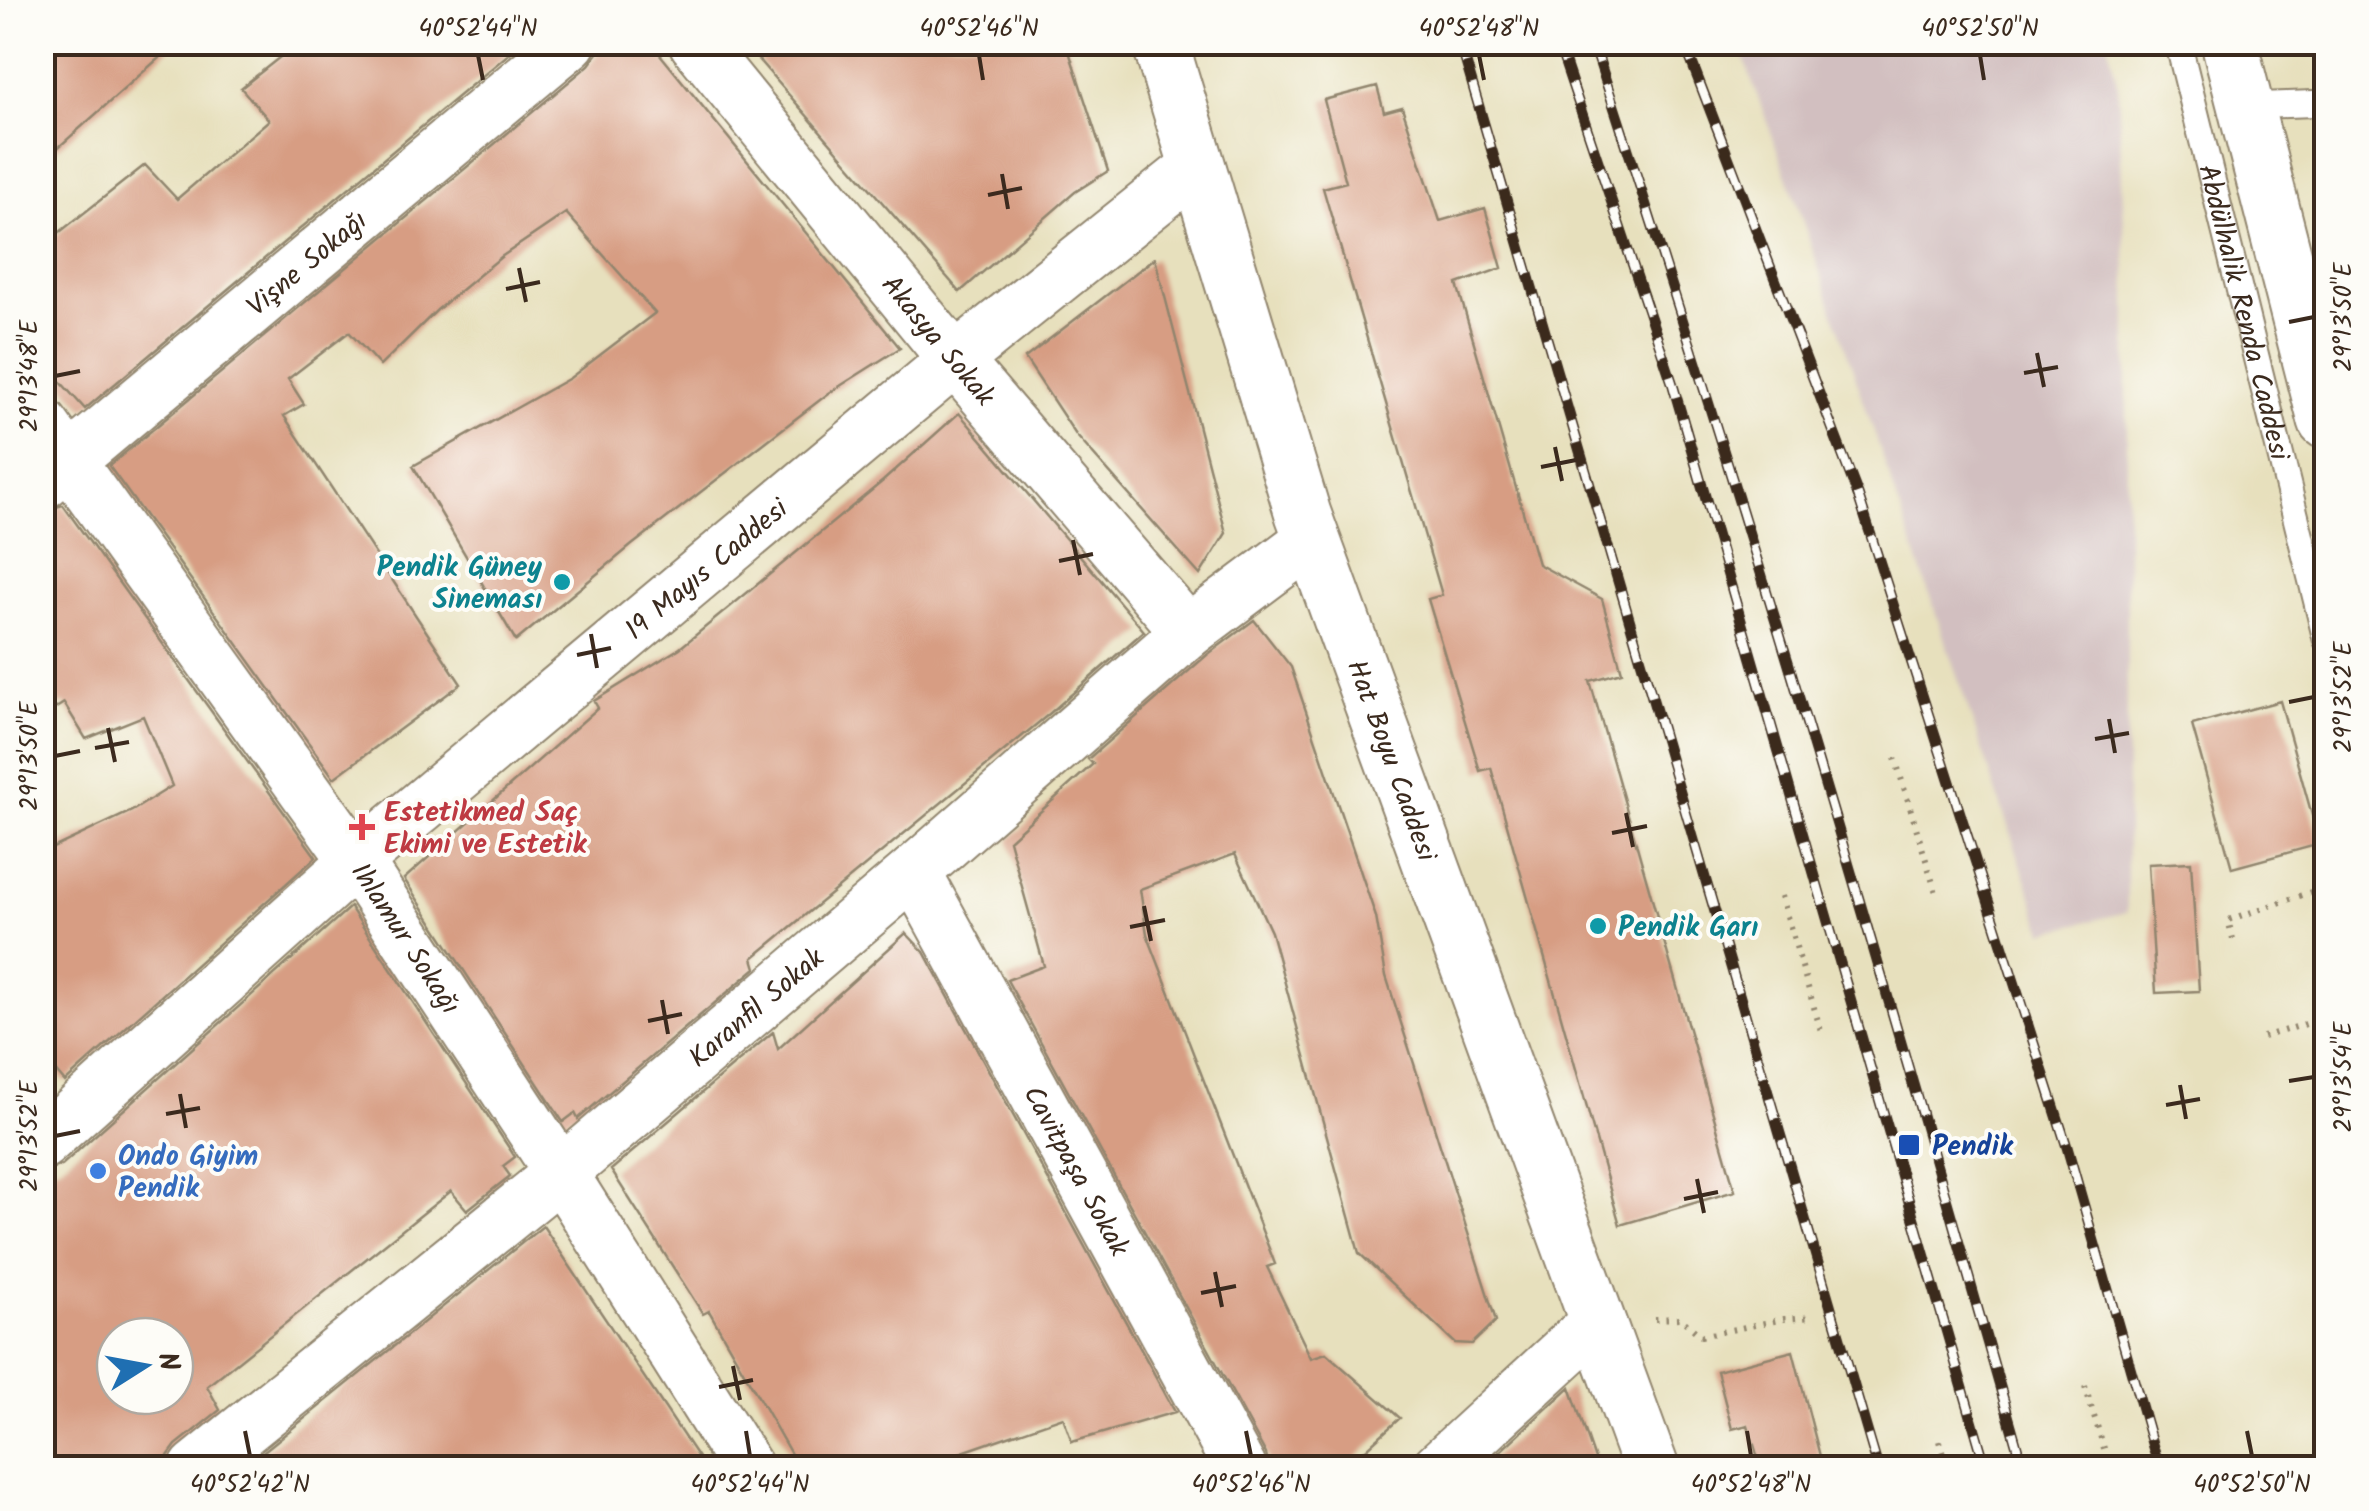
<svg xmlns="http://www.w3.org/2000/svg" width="2369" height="1511" viewBox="0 0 2369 1511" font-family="Kalam,sans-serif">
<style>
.industrial{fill:#d2bfc0}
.building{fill:#d79d83;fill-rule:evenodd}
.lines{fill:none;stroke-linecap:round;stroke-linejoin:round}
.lane-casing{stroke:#91856e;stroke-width:29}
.street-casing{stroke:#91856e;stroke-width:56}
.secondary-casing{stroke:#91856e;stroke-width:59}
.primary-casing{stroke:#91856e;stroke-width:59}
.path{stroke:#91856e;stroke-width:6;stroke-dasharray:2.5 8;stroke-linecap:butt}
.lane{stroke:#fff;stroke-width:25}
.street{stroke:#fff;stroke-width:52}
.secondary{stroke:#fff;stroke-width:55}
.primary{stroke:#fff;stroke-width:55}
.rail-casing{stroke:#3b2a1e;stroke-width:11}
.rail{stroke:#fdfcf7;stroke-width:8;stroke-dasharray:22;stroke-linecap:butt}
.ticks{fill:none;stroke:#3b2a1e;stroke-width:4}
.culture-dot{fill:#0f9aa8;stroke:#fdfcf7;stroke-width:4}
.health-dot{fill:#e0444e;stroke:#fdfcf7;stroke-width:4}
.transit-dot{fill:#1a4fb4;stroke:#fdfcf7;stroke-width:4}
.shop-dot{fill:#3f7fe0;stroke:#fdfcf7;stroke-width:4}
.labels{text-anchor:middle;stroke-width:8;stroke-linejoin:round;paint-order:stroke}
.street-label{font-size:28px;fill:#3b2a1e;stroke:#fdfcf7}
.culture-label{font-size:28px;font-weight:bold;fill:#0d838f;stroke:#fdfcf7;text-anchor:end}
.health-label{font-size:28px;font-weight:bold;fill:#be3a42;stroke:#fdfcf7;text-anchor:start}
.transit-label{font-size:28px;font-weight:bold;fill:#164399;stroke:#fdfcf7;text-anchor:start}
.shop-label{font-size:28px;font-weight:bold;fill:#366cbe;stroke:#fdfcf7;text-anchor:start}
.neatline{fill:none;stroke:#3b2a1e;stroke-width:4}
.ticks-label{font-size:25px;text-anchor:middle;fill:#3b2a1e}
</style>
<rect width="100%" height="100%" fill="#fdfcf7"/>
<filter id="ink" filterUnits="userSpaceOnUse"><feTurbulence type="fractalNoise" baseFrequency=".01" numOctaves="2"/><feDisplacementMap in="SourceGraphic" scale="20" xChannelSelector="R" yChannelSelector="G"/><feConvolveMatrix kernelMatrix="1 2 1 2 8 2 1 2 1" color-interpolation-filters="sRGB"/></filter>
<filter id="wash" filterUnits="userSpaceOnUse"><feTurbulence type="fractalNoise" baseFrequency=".0048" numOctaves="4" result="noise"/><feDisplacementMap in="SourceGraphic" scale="40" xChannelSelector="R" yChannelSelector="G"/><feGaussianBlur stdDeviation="2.25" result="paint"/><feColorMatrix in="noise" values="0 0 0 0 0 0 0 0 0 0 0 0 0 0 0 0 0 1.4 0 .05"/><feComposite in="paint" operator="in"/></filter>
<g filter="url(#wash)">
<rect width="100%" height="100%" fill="#e7e0bd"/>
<path class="industrial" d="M1738,43H2108L2118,86L2127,293V912L2044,932L1792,190Z"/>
<g id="blocks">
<path class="building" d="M42,42H177L42,162Z
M299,42H523L85,409L42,361V246L145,165L177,199L269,120L241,88Z
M599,42H650L900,348L829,393L632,545L516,641L413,466L570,378L655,313L566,213L501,257L437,310L380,366L349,332L288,379L304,404L284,416L461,684L334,778L109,466L589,65L598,53Z
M743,42H1066L1108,171L1075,192L960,292Z
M1377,86L1384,112L1402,107L1440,221L1485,208L1502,268L1457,284L1538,564L1602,599L1622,672L1590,681L1735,1191L1620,1225L1491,768L1480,771L1428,599L1442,595L1323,188L1346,182L1324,100Z
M1155,258L1226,533L1200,575L1076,435L1025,358Z
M959,413L1144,631L1049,714L753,958L756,968L578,1119L575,1113L563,1122L404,879L598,708L594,701L680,648L883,481Z
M63,505L316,857L65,1082L42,1055V853L132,811L172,786L143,716L86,739L64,703L42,717V511Z
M1254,620L1291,667L1376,917L1386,976L1496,1321L1472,1344L1455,1343L1359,1253L1271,932L1235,854L1140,889L1147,934L1275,1264L1267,1267L1311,1358L1326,1353L1400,1418L1345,1468H1270L1266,1454L1007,980L1044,966L1009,840L1093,764L1088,759L1207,655Z
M2280,701L2320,844L2232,868L2192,725Z
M2191,862L2199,991L2156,993L2148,864Z
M350,907L515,1157L503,1166L510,1176L467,1210L451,1191L207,1386L220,1410L176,1445L168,1456L167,1468H42V1172L62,1165ZM115,1336H175V1396H115Z
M906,933L924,952L1175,1412L1072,1442L1063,1417L954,1455L963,1468H799L709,1311L703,1314L611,1170L773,1032L778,1049Z
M543,1226L705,1468H243Z
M1793,1351L1823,1468H1761L1748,1425L1732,1429L1717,1371Z
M1570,1387L1598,1468H1482Z"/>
</g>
</g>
<g filter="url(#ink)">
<use href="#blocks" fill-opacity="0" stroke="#91856e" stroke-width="2.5"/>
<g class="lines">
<g class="lane-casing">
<g id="lane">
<path id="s1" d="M2178,42L2326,639"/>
<path d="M2245,106L2326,103"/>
</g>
</g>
<g class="street-casing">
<g id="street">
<path id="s2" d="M695,42L955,360L1188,632"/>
<path id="s3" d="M42,424L356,861L561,1173L747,1468"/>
<path id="s4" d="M44,482L570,42"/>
<path id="s5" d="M914,872L1240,1468"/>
<path id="s6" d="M42,1143L356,861L955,360L1196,167"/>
<path id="s7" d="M196,1468L561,1173L914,872L1188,632L1312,539"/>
<path d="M1438,1468L1598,1321"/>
</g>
</g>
<g class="secondary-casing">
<g id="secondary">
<path id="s8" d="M1160,42L1303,514L1651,1468"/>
</g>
</g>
<g class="primary-casing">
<path id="primary" d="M2229,42L2326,421"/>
</g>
<path class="path" d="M1895,758L1936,893
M1781,896L1821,1031
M2233,939L2228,920L2326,887
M2263,1037L2326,1018
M1655,1319L1680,1318L1701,1336L1784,1319L1814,1317
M2085,1386L2110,1468
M1940,1441L1948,1468"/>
<use href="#lane" class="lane"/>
<use href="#street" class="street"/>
<use href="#secondary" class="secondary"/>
<use href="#primary" class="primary"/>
<g class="rail-casing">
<path id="rail" d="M1460,42L1878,1468
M1558,42L1672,382L1986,1468
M1593,42C1748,514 1888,991 2023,1468
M1684,42L1858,495L2067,1147L2159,1468"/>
</g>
<use href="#rail" class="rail"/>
</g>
</g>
<path class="ticks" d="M478,55L483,80M979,55L983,80M1479,55L1484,80M1980,55L1984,80M1002,174L1008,209M988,195L1022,188M519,268L526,302M506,289L540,282M2289,322L2314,317M2037,353L2044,387M2024,373L2058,367M55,376L80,371M1555,447L1562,481M1541,467L1576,460M1073,540L1080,575M1059,561L1093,554M591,634L597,668M577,655L611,648M2289,702L2314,697M2109,719L2115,753M108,728L115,762M2095,739L2129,733M95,748L129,742M55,756L80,751M1626,813L1633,847M1612,833L1647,826M1144,906L1151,941M1130,927L1165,920M662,1000L668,1034M648,1021L682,1014M2289,1081L2314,1077M2180,1085L2186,1119M180,1094L186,1128M2166,1105L2200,1099M166,1114L200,1108M55,1136L80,1131M1697,1179L1704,1213M1684,1199L1718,1192M1215,1272L1222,1307M1201,1293L1236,1286M733,1366L740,1400M719,1387L753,1380M245,1431L250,1456M746,1431L750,1456M1246,1431L1251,1456M1747,1431L1751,1456M2247,1431L2252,1456"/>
<g class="culture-dot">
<circle cx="562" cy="582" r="10"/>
<circle cx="1598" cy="926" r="10"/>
</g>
<path class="health-dot" d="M357 812h10v10h10v10h-10v10h-10v-10h-10v-10h10z"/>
<rect class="transit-dot" x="1897" y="1133" width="24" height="24" rx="5"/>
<circle class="shop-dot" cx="98" cy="1171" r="10"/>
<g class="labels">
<g class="street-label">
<text dy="10" stroke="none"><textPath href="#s4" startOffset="342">Vişne Sokağı</textPath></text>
<text dy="10" stroke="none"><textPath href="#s1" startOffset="278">Abdülhalik Renda Caddesi</textPath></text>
<text dy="10" stroke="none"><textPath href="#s2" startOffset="385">Akasya Sokak</textPath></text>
<text dy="10" stroke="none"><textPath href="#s6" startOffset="878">19 Mayıs Caddesi</textPath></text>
<text dy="10" stroke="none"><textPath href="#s8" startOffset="755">Hat Boyu Caddesi</textPath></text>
<text dy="10" stroke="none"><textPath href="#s3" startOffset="630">Ihlamur Sokağı</textPath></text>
<text dy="10" stroke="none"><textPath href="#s7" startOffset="725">Karanfil Sokak</textPath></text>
<text dy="10" stroke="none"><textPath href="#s5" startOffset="340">Cavitpaşa Sokak</textPath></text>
</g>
<g class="culture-label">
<text x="542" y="576">Pendik Güney<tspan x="542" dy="32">Sineması</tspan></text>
<text x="1618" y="936" text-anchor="start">Pendik Garı</text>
</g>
<g class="health-label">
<text x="384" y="821">Estetikmed Saç<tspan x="384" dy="32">Ekimi ve Estetik</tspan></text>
</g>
<g class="transit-label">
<text x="1932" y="1155">Pendik</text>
</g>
<g class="shop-label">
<text x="118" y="1165">Ondo Giyim<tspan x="118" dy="32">Pendik</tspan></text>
</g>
</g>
<rect width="2369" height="1511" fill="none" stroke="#fdfcf7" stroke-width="110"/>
<g transform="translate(145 1366) rotate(79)"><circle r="48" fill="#fdfcf7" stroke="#afa8a0" stroke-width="2.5"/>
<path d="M0-8L18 38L0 25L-18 38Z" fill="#1f6fb2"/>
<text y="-15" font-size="28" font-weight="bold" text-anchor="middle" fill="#3b2a1e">N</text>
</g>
<rect x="55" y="55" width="2259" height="1401" class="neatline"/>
<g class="ticks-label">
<text x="478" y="36">40°52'44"N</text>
<text x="979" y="36">40°52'46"N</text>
<text x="1479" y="36">40°52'48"N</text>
<text x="1980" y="36">40°52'50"N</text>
<text transform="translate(2342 317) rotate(-90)" y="9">29°13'50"E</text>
<text transform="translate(28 376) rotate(-90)" y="9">29°13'48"E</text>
<text transform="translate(2342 697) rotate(-90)" y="9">29°13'52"E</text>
<text transform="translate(28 756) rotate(-90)" y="9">29°13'50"E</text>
<text transform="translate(2342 1077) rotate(-90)" y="9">29°13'54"E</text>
<text transform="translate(28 1136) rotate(-90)" y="9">29°13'52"E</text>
<text x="250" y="1492">40°52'42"N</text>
<text x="750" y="1492">40°52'44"N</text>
<text x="1251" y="1492">40°52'46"N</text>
<text x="1751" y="1492">40°52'48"N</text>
<text x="2252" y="1492">40°52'50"N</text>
</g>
</svg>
